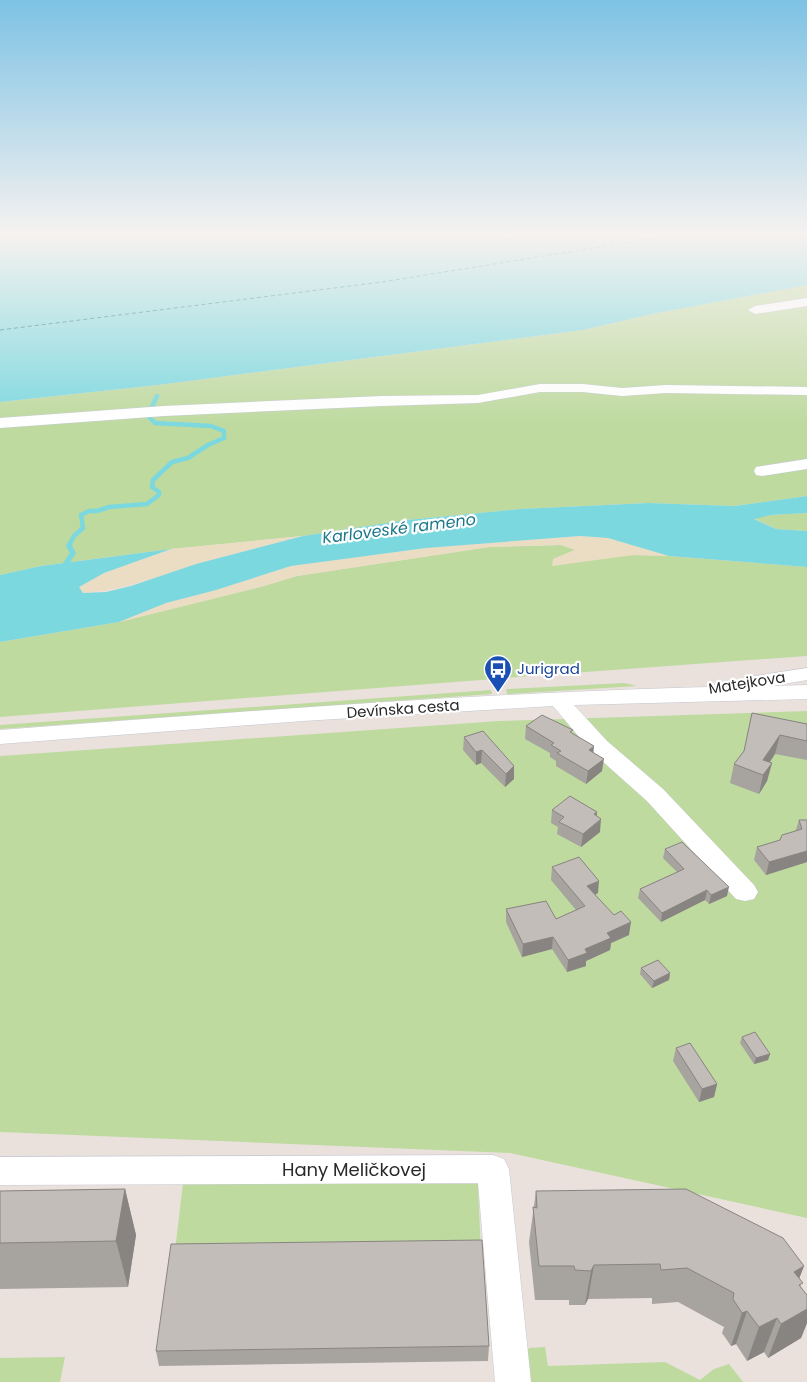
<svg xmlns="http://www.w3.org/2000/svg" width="807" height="1382" viewBox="0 0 807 1382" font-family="Poppins,sans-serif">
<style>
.green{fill:#beda9f}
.sand{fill:#ebddc3}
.water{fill:#7cd8df}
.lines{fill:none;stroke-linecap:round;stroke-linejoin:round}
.stream-far1{stroke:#7cd8df;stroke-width:4.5}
.stream{stroke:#7cd8df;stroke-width:5.5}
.ferry{stroke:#1d7889;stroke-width:1;stroke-dasharray:4 3;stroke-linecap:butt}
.minor-casing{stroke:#c4c9d1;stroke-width:1}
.minor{fill:#fff;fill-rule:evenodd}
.wall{fill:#a7a39e}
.shaded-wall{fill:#888481}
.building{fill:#c2bdb8;stroke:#888481}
.labels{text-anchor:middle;stroke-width:4.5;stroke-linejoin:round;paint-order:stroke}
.transit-label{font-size:15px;fill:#164399;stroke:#fff;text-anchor:start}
.street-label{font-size:15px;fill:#292929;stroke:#fff}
.water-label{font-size:16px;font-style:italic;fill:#1d7889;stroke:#fff}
.near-street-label{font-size:18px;fill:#292929;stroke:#fff}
</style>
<rect width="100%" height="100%" fill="#eae1dd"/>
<path class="green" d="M807,285V496L734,506L649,503L520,509L407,520L303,536L171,549L41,566L0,575V402L158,385L583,330L652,314Z
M807,513V531L776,529L753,518L771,515Z
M561,545L576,550L553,559L634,555L669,556L807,567V656L558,674L0,717V642L119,622L264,586L297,576L489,547Z
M624,683L637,686L507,694L506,689Z
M491,690L492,694L0,729V725Z
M807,711V1218L510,1153L0,1132V756L499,721Z
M183,1183L478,1184L481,1255L174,1259Z
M545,1347L548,1366L665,1362L700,1380L714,1369L729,1364L743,1382H519L520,1364L529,1348Z
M65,1357L60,1382H0V1358Z"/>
<path class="sand" d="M303,536C268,545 232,554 197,564C158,576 123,591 82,593L79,587L104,573L171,549Z
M580,536L608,538L669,556L634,555L552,566L553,559L575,550L561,545L489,547L297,576L264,586L119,622L166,603L216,590L291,566L426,548Z"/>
<path class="water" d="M0,234H807V285L652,314L583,330L158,385L0,402Z
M807,496V513L771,515L754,519L776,529L807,531V567L669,556L608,538L580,536L426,548L291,566L216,590L166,603L119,622L0,642V575L41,566L171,549L104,573L79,587L83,593L106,592L131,586L196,564L303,536L407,520L520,509L649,503L734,506Z"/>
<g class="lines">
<path class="stream-far1" d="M69,545L74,536L83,528L81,515L89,511H97L109,507L147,504L159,495V492L152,487L153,480L172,462L188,458L208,445L224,438V431L211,426L155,423L148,416L157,396"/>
<path class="stream" d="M63,568L73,553L69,546L70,544"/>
<path class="ferry" d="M0,330L382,282L680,234"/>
<g class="minor-casing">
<path id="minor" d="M807,298V306L755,314L748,310L755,306Z
M540,384H583L622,388L666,385L807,387V395L666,393L622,396L583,392H540L478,403L382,406L164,416L0,428V418L164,406L382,396L478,395Z
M807,459V469L762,476L756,475L754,471L756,467L762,466Z
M807,668V680L772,686L807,685V699L574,705L607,741L663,789L754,885L758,892L754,899L745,901L736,899L647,801L591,751L553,706L303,721L0,744V730C250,711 499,691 749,686L746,682L750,677Z
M493,1155L504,1159L509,1169L531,1382H495L478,1183L0,1185V1157Z"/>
</g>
<use href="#minor" class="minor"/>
</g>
<path class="wall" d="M752,713L807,724V760L775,754L770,762L772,763L767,781L759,794L730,783L734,764L744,751Z
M526,726L573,734L593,753L602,771L586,784L556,766V761L550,757V753L525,739Z
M464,737L514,766V779L505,787L481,763L476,765L463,750Z
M552,810L597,812V816L600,832L581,847L557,834L558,827L551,823Z
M799,820H807V862L766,875L754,860L757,847L780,840L796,830Z
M665,849L727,896L709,904L705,900L661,922L638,898L640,889L677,872L663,858Z
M552,867L598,893L595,895L629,935L611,943L610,950L586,961V966L567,972L552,949L522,957L506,922V909L556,919L576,910L551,880Z
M641,968L670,973L669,980L652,988L640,974Z
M742,1037L770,1054L768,1060L754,1064L740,1043Z
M676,1048L717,1084L714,1097L699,1102L673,1061Z
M125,1189L136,1235L128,1287L0,1289V1191Z
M536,1191L804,1266L799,1278L801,1287L807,1295V1323L801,1338L768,1358L764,1352L747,1361L736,1344L731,1346L722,1333L724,1327L678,1302L652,1304V1298L588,1299L585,1305H569V1300H535L529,1242Z
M489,1346L488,1361L159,1366L156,1351Z"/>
<path class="shaded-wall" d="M780,735L775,754L761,775L763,760Z
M594,746L593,758L589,750Z
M482,750L481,763L476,765V752Z
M604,759L602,771L586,784L588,771Z
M772,763L767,781L759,794L763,775Z
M514,766V779L505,787L506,774Z
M597,812L596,824L601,819L600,832L581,847L583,834L594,814Z
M807,851V862L766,875L769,862Z
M599,881L598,893L586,899L587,886Z
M729,887L727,896L709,904L711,895Z
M707,890L705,900L661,922L662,913Z
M631,922L629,935L611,943L610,950L586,961V966L567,972L568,960L585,949L607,933Z
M553,937L552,949L522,957L523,944Z
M670,973L669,980L652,988L654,981Z
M770,1054L768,1060L754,1064L756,1058Z
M717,1084L714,1097L699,1102L702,1089Z
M125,1189L136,1235L128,1287L116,1241Z
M594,1265L588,1299L585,1305L591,1271Z
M804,1266L791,1300L794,1272Z
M807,1309V1323L801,1338L768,1358L781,1324Z
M747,1311L736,1344L731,1346L742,1313Z
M777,1318L764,1352L747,1361L759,1327Z"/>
<path class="building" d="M752,713L807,724V741L780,735L763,760L772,763L763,775L734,764L744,751Z
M542,715L573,730L570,732L594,746L589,750L604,759L588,771L557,753L561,751L551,745L554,743L526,726Z
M483,731L514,766L506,774L482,750L476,752L464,737Z
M570,796L597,812L594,814L601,819L583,834L559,822L564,817L552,810Z
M799,820H807V851L769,862L757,847L780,840L782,835L802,829Z
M682,842L729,887L711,895L707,890L662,913L640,889L684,869L665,849Z
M579,857L599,881L587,886L614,915L621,911L631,922L607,933L611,938L585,949L587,953L568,960L553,937L523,944L506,909L546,901L556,919L585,906L552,867Z
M658,960L670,973L654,981L641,968Z
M755,1032L770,1054L756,1058L742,1037Z
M690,1043L717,1084L702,1089L676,1048Z
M125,1189L116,1241L0,1243V1191Z
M686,1189L783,1238L804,1266L794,1272L803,1283L799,1285L807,1295V1309L781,1324L777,1318L759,1327L747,1311L742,1313L733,1299L734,1293L687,1268L661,1270L660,1264L594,1265L591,1271L575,1270L574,1266H539L533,1207L537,1208L536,1191Z
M482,1240L489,1346L156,1351L171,1244Z"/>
<linearGradient id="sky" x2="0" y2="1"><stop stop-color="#7dc2e4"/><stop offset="0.55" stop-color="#f6f2f0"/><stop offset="1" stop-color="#f6f2f0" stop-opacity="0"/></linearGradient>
<rect width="807" height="427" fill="url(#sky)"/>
<defs>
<g id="bus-pin" transform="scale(1.4375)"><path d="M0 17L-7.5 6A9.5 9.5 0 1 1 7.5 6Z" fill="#1a4fb4" stroke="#fff"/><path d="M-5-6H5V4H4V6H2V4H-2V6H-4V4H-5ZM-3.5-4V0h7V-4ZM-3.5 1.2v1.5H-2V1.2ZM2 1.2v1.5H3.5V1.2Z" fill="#fff"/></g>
</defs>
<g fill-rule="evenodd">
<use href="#bus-pin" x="498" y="669"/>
</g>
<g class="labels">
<g class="transit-label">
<text x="517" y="674">Jurigrad</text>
</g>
<g class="street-label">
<text transform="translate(747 683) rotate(-9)" y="5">Matejkova</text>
<text transform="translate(403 709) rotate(-4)" y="5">Devínska cesta</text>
</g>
<g class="water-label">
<text transform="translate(399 528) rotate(-7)" y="6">Karloveské rameno</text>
</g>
<g class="near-street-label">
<text x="354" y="1176">Hany Meličkovej</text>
</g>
</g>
</svg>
